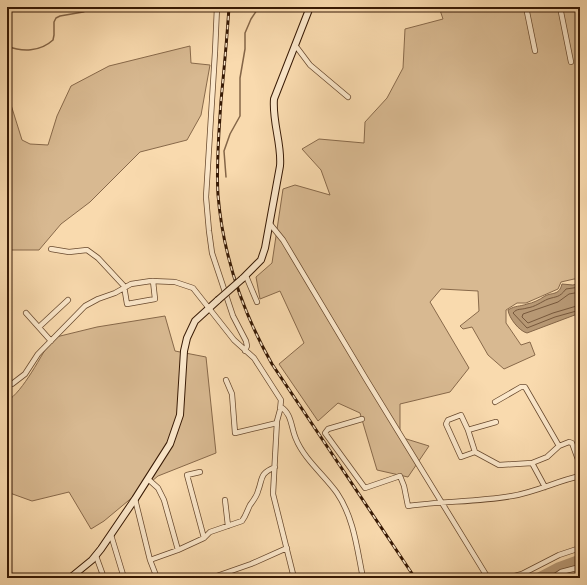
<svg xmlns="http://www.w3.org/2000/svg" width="587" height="585" viewBox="0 0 587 585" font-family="Cardo,serif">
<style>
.green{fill:#d8b991;stroke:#88694a}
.water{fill:#b79874;stroke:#846547}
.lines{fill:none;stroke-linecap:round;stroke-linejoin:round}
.shore{stroke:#77583c;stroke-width:1}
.stream{stroke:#846547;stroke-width:1.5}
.river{stroke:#b79874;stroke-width:9}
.street-casing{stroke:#68492e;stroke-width:6}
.secondary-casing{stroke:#371904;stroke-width:8}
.street{stroke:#fbe7ca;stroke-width:4.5}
.secondary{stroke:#fbe7ca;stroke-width:6}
.rail-casing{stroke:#371904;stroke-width:3}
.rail{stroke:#fbe7ca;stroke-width:1.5;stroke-dasharray:4.5;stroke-linecap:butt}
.secondary-bridge-casing{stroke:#371904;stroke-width:8;stroke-linecap:butt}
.secondary-bridge{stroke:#fbe7ca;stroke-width:6}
</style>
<rect width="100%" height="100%" fill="#f9daae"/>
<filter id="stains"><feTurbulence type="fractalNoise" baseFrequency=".005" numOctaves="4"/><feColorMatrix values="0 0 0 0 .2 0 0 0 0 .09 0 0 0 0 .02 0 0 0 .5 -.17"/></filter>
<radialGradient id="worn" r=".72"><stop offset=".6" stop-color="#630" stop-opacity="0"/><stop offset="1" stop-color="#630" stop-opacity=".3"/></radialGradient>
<path class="green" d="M439,7H580V279H574L561,282L558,289L526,303H517L506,310V323L521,345L530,342L535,355L504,369L488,355L472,327L463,329L460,326L479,311L478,291L441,289L430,302L469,368L450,392L400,404V437L429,446L408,477L377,470L360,413L338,403L318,421L279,364L304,343L280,291L260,299L256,277L272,263L283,189L295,185L330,195L321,170L302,149L319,139L364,143L365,122L387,98L403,68L405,29L443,19Z
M190,46L191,63L210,65L201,115L187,140L140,152L90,202L61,224L39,250H7V92L22,140L30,144L48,145L57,116L71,86L109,66Z
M165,316L175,351L206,357L216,453L158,476L104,521L91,529L69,492L32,501L7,492V401C23,392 42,354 52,338L97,327Z"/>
<path class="water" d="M580,283V313L527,333C519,331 509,318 508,310C516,305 519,307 527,304C533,303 539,300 545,296C552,292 559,296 562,284L573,285Z"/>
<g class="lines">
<path class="shore" d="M580,287L566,289C559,298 557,296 548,299C541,302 535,307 527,308C521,310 517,308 513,313L527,328L555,317L580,310
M580,292L569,294L558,302L523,314L522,317L528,323L553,313L580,305"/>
<path class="stream" d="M109,7H112
M7,46C22,52 40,52 53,40L54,35V22L56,18L60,16L83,12L93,8L101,7
M226,177L224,151L230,134L240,116V78L245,49V33L251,19L259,7"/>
<path class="river" d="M537,578L558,567L580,559"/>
<g class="street-casing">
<path id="street" d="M217,7L215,52L206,197L209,231L212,253L233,316L246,341L247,346L245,351
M526,7L535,51
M560,7L571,62
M295,45L310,65L348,97
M270,224L283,240L366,379L488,578
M51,249L69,252L87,250L98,258L124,286L127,304L155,299L153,281
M246,276L257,302
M26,313L51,341
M39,327L68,300
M226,380L232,394L235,433L277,423
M7,385L12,384L25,374L38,354L85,306L98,299L115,293L131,284L151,281L175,282L193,288L234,340L254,358L281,400L280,410L277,421L273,494L294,578
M495,402L521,387H525L559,446
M281,407C292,414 291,428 296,439C304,459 325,476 337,493C354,518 357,549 363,578
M461,415L468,430L475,452L461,457L446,424L448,420Z
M362,419L328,429L325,433L365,488L400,476L404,486L408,506C442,501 478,502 512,496C536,492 557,481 580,476
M468,430L496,422
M475,452L499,465L532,463L545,487
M532,463L547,457L559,446L569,442L572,443L580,465
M200,472L187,475L204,538
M148,479L158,488L164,500L178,550
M135,499L150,560L178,550L204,538L210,532L242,521C246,516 247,511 250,505C253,501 257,496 258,491C263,478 259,474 275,467
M225,500L228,526
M111,535L124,578
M96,556L104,578
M150,560L157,578
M577,568L580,573
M211,578L251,564L287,548
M507,578L522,574L559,555L580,548
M552,578L561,572L580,567"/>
</g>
<g class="secondary-casing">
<path id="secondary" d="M242,279L261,260L265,248L280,166C282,144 272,122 274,99L310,7
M70,578L92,560L101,549L135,499L170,444L180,415L184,351L187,338L195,321L218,300"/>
</g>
<use href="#street" class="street"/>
<use href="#secondary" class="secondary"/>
<g class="rail-casing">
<path id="rail" d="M229,7C227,38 224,70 221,101C219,132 216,164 218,195C223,255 242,311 272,364L415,578"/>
</g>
<use href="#rail" class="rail"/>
<g class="secondary-bridge-casing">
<path id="secondary-bridge" d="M218,300L242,279"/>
</g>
<use href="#secondary-bridge" class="secondary-bridge"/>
</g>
<rect width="587" height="585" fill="none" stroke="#f9daae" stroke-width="24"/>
<rect x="8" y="8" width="571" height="569" fill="none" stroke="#371904" stroke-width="2"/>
<rect x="12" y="12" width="563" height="561" fill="none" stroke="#371904"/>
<rect width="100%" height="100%" filter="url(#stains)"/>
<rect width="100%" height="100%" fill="url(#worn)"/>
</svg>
